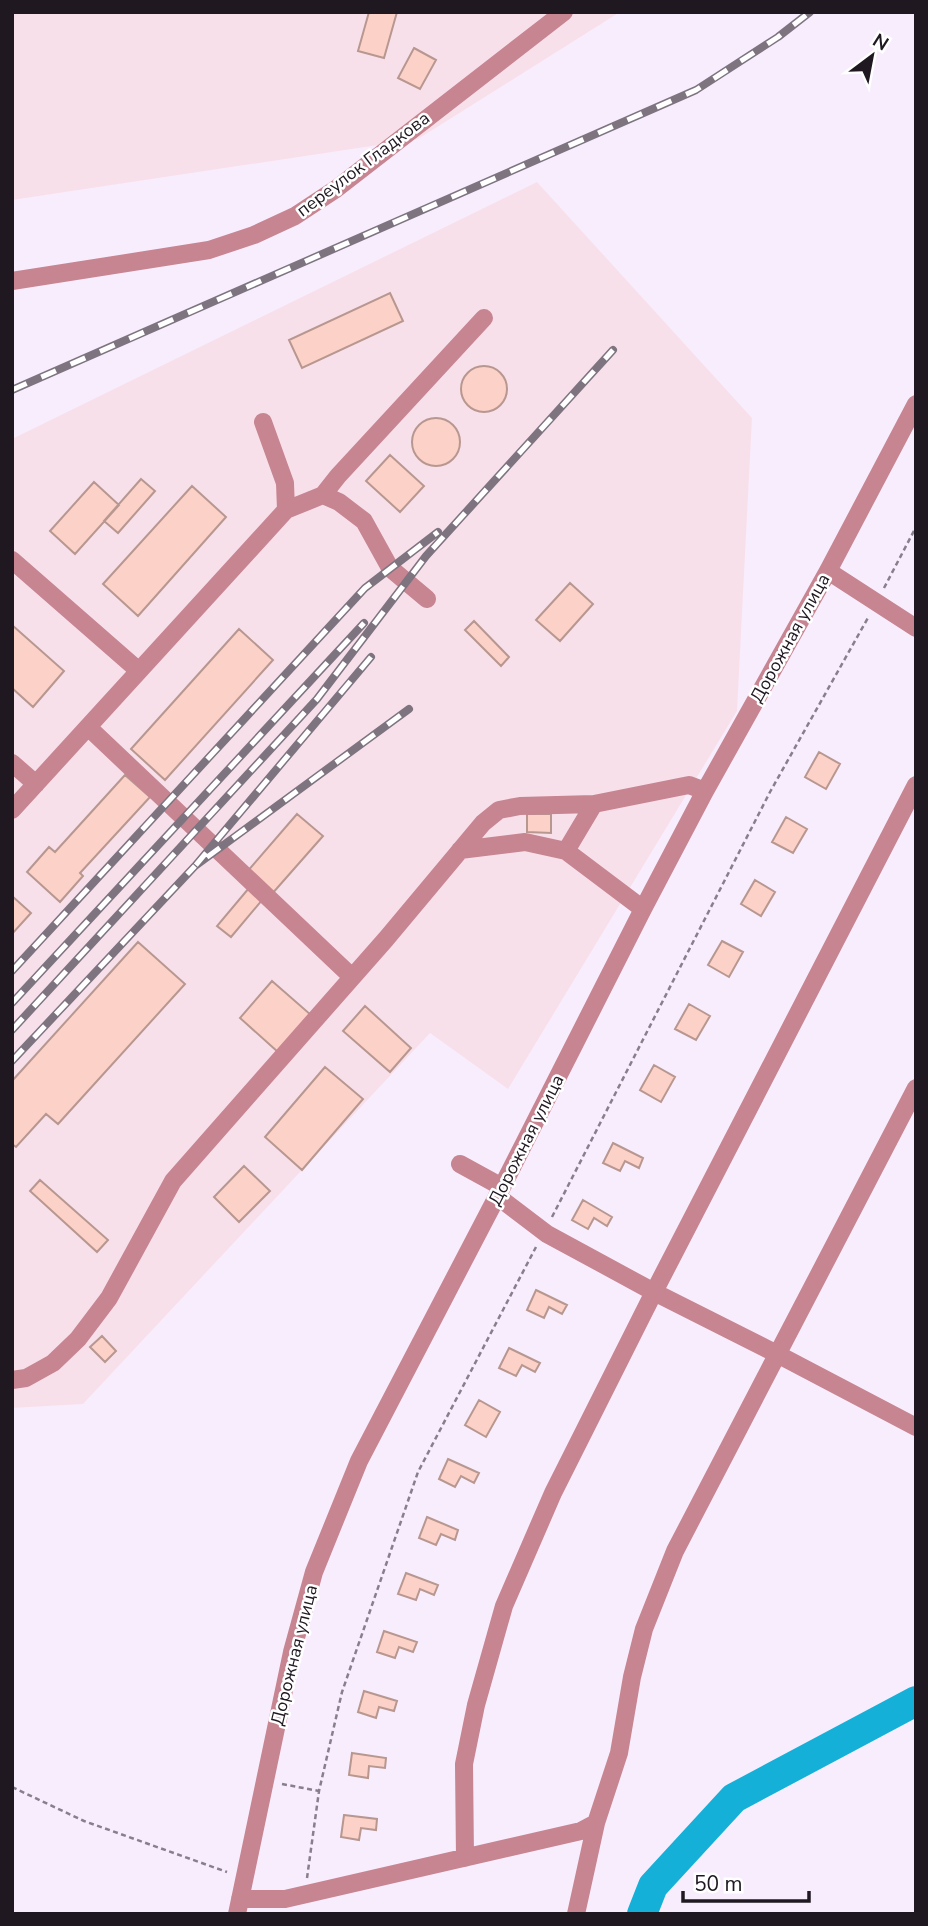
<svg xmlns="http://www.w3.org/2000/svg" width="928" height="1926" viewBox="0 0 928 1926" font-family="'Nunito Sans',sans-serif">
<style>
.industrial{fill:#f8e0eb}
.lines{fill:none;stroke-linecap:round;stroke-linejoin:round}
.river{stroke:#14b0d7;stroke-width:30}
.building{fill:#fcd1c7;stroke:#b79790;stroke-width:2}
.path{stroke:#887f8c;stroke-width:2.5;stroke-dasharray:5 3.5;stroke-linecap:butt}
.minor{stroke:#c78491;stroke-width:18}
.rail-casing{stroke:#7d7480;stroke-width:8}
.rail{stroke:#fff;stroke-width:5;stroke-dasharray:16;stroke-linecap:butt}
.labels{text-anchor:middle;stroke-width:5;stroke-linejoin:round;paint-order:stroke}
.street-label{font-size:18px;fill:#1f1821;stroke:#fff}
</style>
<rect width="100%" height="100%" fill="#f8edfd"/>
<path class="industrial" d="M12,12H620L418,139L12,200Z
M537,182L752,418L737,711L508,1089L430,1033L83,1404L12,1408V439Z"/>
<g class="lines">
<path class="river" d="M642,1914L653,1886L734,1798L916,1701"/>
</g>
<path class="building" d="M369,12H397L384,58L358,51Z
M414,48L436,60L420,89L398,78Z
M390,293L403,321L302,368L289,340Z
M461 389a23 23 0 1 1 46 0a23 23 0 1 1-46 0Z
M412 442a24 24 0 1 1 48 0a24 24 0 1 1-48 0Z
M390,455L424,486L400,512L366,481Z
M141,479L155,491L118,533L104,521Z
M94,482L119,505L75,554L50,531Z
M192,486L226,517L138,616L103,584Z
M570,583L593,604L560,641L536,620Z
M474,621L509,657L501,666L465,630Z
M12,625L64,671L33,707L12,688Z
M239,629L273,660L165,780L131,749Z
M819,752L840,764L826,789L805,777Z
M125,775L150,797L80,873L83,876L60,902L27,872L49,847L55,852Z
M297,814L323,836L271,895L246,873Z
M527,814H551V833L527,832Z
M786,817L807,829L793,853L772,842Z
M755,880L775,892L761,916L741,904Z
M249,888L263,899L231,937L217,926Z
M12,896L31,913L12,934Z
M722,941L743,952L729,977L708,965Z
M138,942L185,984L58,1124L46,1114L16,1147L12,1144V1081Z
M272,981L311,1015L278,1052L240,1018Z
M689,1004L710,1016L696,1040L675,1029Z
M365,1006L411,1048L390,1072L343,1031Z
M654,1065L675,1077L661,1102L640,1090Z
M325,1067L363,1099L302,1170L265,1137Z
M613,1143L643,1158L639,1168L625,1161L620,1171L603,1163Z
M244,1166L270,1191L239,1222L214,1197Z
M40,1180L108,1240L97,1252L30,1191Z
M583,1200L612,1217L607,1226L594,1218L588,1229L572,1220Z
M536,1290L567,1305L562,1314L549,1307L544,1318L527,1310Z
M102,1336L116,1351L105,1362L90,1347Z
M509,1348L540,1363L535,1372L522,1365L516,1376L499,1368Z
M479,1400L500,1412L486,1437L465,1425Z
M448,1459L479,1473L474,1483L461,1476L455,1487L439,1479Z
M427,1517L458,1530L455,1540L441,1534L436,1545L419,1538Z
M406,1573L438,1585L434,1595L420,1589L416,1600L398,1594Z
M384,1631L417,1642L413,1652L399,1647L395,1658L377,1652Z
M364,1691L397,1701L394,1711L379,1707L376,1718L358,1712Z
M352,1753L386,1758L385,1768L369,1766L368,1778L349,1775Z
M344,1815L377,1819L376,1830L361,1828L359,1840L341,1837Z"/>
<g class="lines">
<path class="path" d="M884,588L916,527
M552,1217L770,792L869,616
M282,1784L319,1791
M12,1787L84,1821L227,1872
M307,1878L319,1791L342,1692L418,1472L536,1247"/>
<path class="minor" d="M12,281L209,250L254,235L295,216L336,189L564,12
M263,422L285,483L286,510
M323,495L338,476L484,318
M12,560L139,671
M828,571L916,628
M88,727L352,977
M12,763L36,784
M12,810L286,510L323,495L339,502L364,521L390,568L427,599
M460,850L525,842L566,851
M643,909L566,851L594,804L689,785L705,791
M460,1164L502,1187
M497,1196L547,1234L654,1292L777,1354L916,1427
M12,1380L26,1378L53,1363L78,1339L109,1298L173,1181L386,939L483,823L499,810L520,806L594,804
M465,1858L464,1764L476,1705L504,1606L553,1493L654,1292L916,785
M240,1899H285L581,1831L596,1823
M237,1914L292,1652L314,1572L359,1461L502,1187L643,909L705,791L828,571L916,404
M576,1914L596,1823L619,1753L632,1677L644,1629L675,1551L916,1088"/>
<g class="rail-casing">
<path id="rail" d="M12,390L696,90L778,37L810,12
M371,657L195,866L409,709
M12,971L365,588L438,532
M12,1003L364,623
M12,1030L317,699L426,556L613,350
M12,1061L195,866"/>
</g>
<use href="#rail" class="rail"/>
</g>
<g class="labels">
<g class="street-label">
<text transform="translate(363 164) rotate(-37)" y="6">переулок Гладкова</text>
<text transform="translate(790 638) rotate(-61)" y="6">Дорожная улица</text>
<text transform="translate(526 1140) rotate(-63)" y="6">Дорожная улица</text>
<text transform="translate(294 1655) rotate(-76)" y="6">Дорожная улица</text>
</g>
</g>
<rect width="928" height="1926" fill="none" stroke="#1f1821" stroke-width="28"/>
<g transform="translate(872 56) rotate(32)" stroke="#ffffff" stroke-width="5" paint-order="stroke">
<path d="M0-5L12 26L0 18L-12 26Z" fill="#1f1821"/>
<text y="-10" font-size="19" font-weight="bold" text-anchor="middle" fill="#1f1821">N</text>
</g>
<path d="M683 1891v10h126v-10" fill="none" stroke="#1f1821" stroke-width="3.5"/>
<text x="694" y="1891" font-size="21" fill="#1f1821" stroke="#ffffff" stroke-width="5" paint-order="stroke">50 m</text>
</svg>
